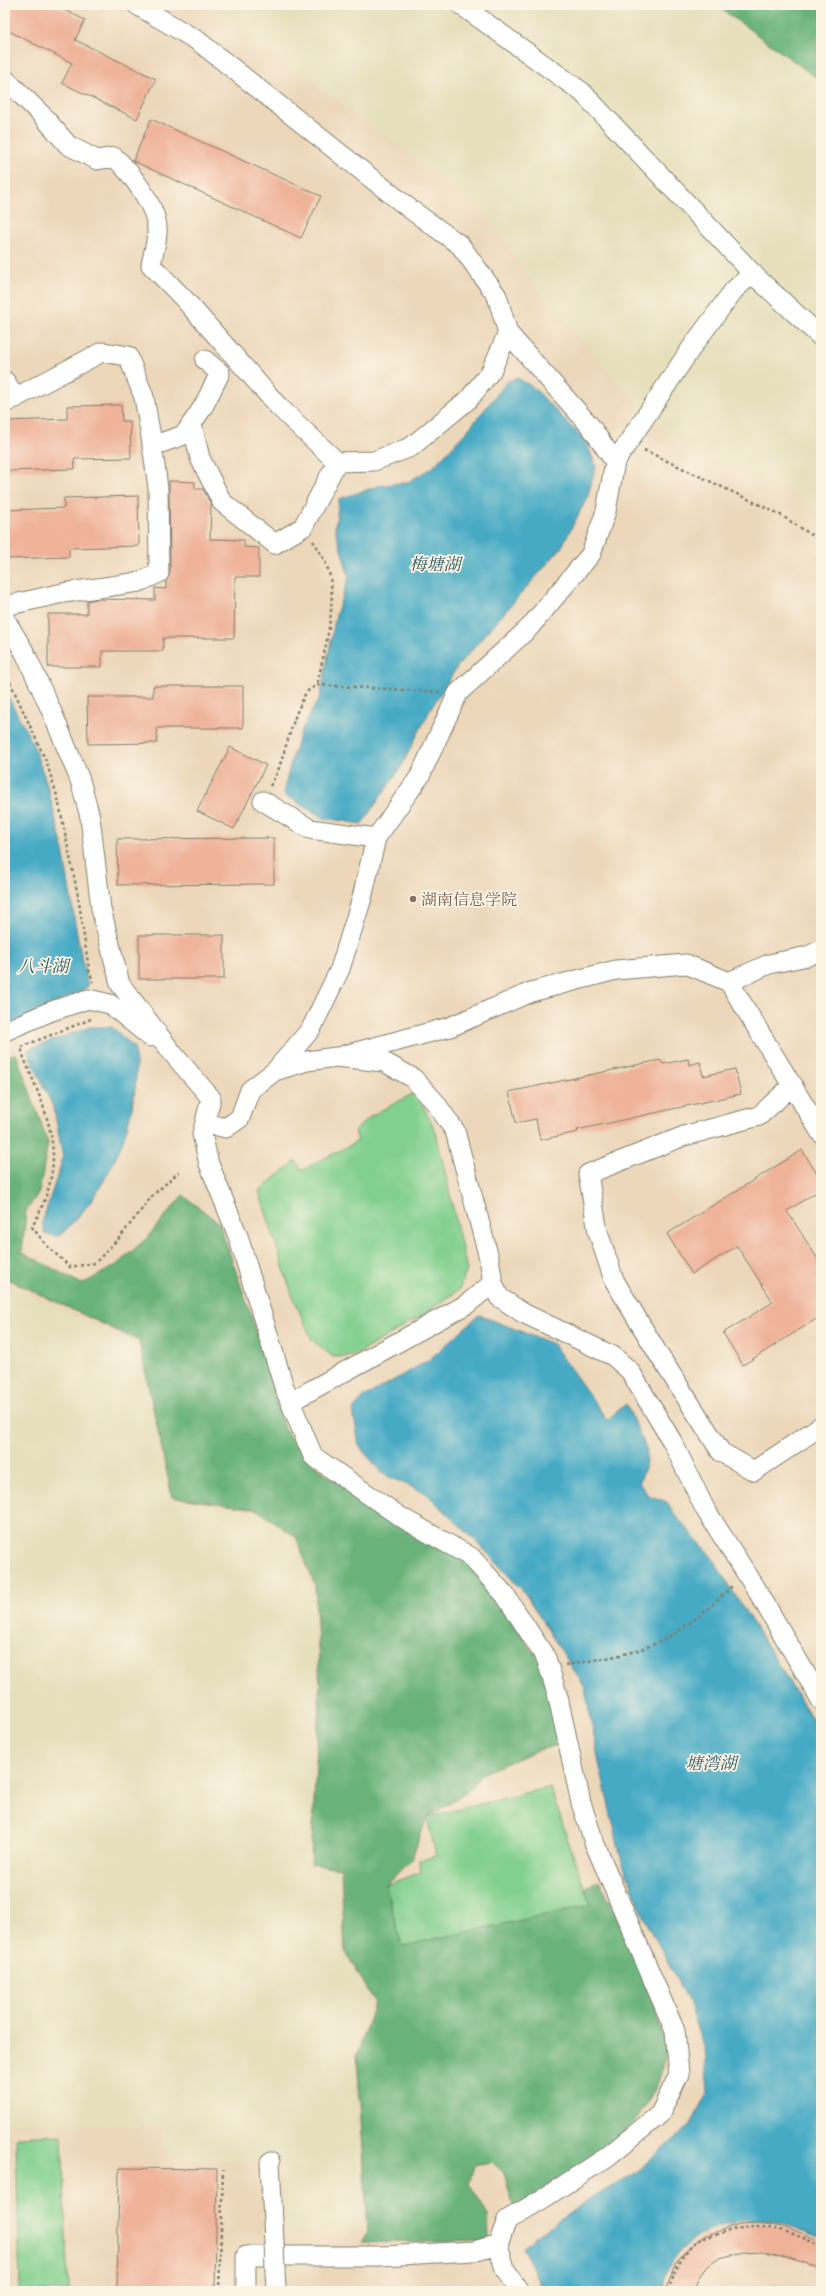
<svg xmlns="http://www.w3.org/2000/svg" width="826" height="2296" viewBox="0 0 826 2296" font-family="'Sorts Mill Goudy','Noto Serif SC',serif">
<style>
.built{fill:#ecd7ba;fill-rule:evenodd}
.green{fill:#82d08f;stroke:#4f7656}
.forest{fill:#69b27a;stroke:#42674b}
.water{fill:#46aac5;stroke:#316370}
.building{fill:#efb39a}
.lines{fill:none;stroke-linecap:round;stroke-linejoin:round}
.minor-casing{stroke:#807e6c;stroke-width:21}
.path{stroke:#807e6c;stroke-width:2.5;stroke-dasharray:3 3;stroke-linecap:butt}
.minor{stroke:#fff;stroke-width:19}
.minor-bridge-casing{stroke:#807e6c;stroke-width:21;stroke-linecap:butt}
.minor-bridge{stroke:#fff;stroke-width:19}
.education-dot{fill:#8d6e63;stroke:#fcf5e5;stroke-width:1.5}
.labels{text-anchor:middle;stroke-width:3.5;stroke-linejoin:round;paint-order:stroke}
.education-label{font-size:16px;fill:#785e54;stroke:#fcf5e5;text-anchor:start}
.water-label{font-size:17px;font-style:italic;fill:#2f5c68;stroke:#fcf5e5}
</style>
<rect width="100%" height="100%" fill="#fcf5e5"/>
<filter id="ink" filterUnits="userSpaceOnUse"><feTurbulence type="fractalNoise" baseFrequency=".025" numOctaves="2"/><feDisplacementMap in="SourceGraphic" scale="8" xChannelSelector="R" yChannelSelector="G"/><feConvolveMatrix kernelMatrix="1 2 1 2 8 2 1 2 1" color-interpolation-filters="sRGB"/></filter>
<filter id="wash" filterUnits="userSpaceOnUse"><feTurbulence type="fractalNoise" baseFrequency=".012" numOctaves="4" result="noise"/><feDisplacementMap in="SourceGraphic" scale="16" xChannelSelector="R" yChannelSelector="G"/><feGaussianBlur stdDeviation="0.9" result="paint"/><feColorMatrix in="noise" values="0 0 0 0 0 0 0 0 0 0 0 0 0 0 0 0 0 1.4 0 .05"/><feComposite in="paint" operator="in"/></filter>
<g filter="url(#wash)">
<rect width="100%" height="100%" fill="#e5dfbb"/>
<path class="built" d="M5,5H205L400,147L484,212L536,287L613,377L678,444L786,489L821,514V2291H5V2122L162,2127L164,2157L282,2162L283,2233L365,2230L354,2052L371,2003L342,1952L338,1870L308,1867L317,1685L311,1588L293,1538L255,1512L170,1500L136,1343L5,1284ZM335,2265L257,2274V2268Z"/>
<path class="green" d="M416,1092L436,1132L467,1270L459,1290L421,1316L354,1356L333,1357L312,1340L292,1295L259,1191L296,1161L302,1170L358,1141L355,1131L371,1116Z
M550,1787L590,1905L402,1947L386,1885L421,1872L419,1860L436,1856L427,1817Z
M62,2135L68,2291H20L16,2137Z"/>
<path class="forest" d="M716,5H821V81Z
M16,1053L48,1143L39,1192L26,1211L22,1252L82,1284L115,1266L146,1239L183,1195L219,1223L252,1318L284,1429L311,1462L362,1503L473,1564L546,1670L564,1744L538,1750L483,1773L469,1790L427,1817L412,1858L386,1885L402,1946L590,1905L585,1887L599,1880L652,1989L666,2055L657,2086L635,2122L576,2171L514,2209L504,2173L492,2162L474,2165L469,2184L488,2215L489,2240L362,2242L368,2231L357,2054L375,2002L345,1951L341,1868L311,1864L320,1684L315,1586L296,1537L256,1509L172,1497L139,1341L5,1278V1057Z"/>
<path class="water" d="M517,378L533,387L586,442L596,466L587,498L561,548L457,667L430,710L401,767L362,824L324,818L283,794L292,758L302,729L320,697L336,615L349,577L335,529L339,499L378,486L408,482L433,467L467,431L508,381Z
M5,691L32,742L46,781L62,844L78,940L88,986L80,992L5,1026Z
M90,1027H112L134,1047C135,1056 137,1066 136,1075C134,1133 103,1198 59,1236L45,1234L42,1223L63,1158L54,1109L27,1050Z
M479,1315L553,1344L607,1420L626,1404L647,1450L645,1468L639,1483L648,1495L667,1502L673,1512L711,1556L821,1733V2238C808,2233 794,2227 781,2223C740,2213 689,2229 669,2267C665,2274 664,2284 662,2291H544L522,2246L587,2201L638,2171L690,2126L708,2092L704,2049L686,1996L645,1919L622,1862L599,1763L585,1688L524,1592L476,1541L427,1494L383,1474L359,1446L353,1410L364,1397L429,1360Z"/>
<g id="blocks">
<path class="building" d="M5,5H54L85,20L75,40L156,79L137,119L62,83L72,63L5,29Z
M151,119L321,196L301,238L133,161Z
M121,405L122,421H130L131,458L74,459L75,469L5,471V421L67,419V406Z
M169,481L195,482V489H203L211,504L210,539L244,540V547L259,548V577H235L234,638H163V651H102V667H48V614H87V601L96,599L155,600V588L166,589V581L170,573Z
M138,496L139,546L69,548V557L5,559V510L64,508V498Z
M153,686H243V728H157V743L88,744L87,697H153Z
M230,747L266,765L234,829L197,811Z
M274,838V884L118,885L117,839Z
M139,935H224V979H139Z
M688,1059L689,1065L700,1062L703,1076L735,1069L741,1094L577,1130L578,1132L540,1140L536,1119L516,1123L509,1092L660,1060L663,1064Z
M802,1150L821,1180V1189L787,1211L821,1264V1316L743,1365L723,1333L773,1302L737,1246L692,1274L667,1234Z
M119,2168L217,2169L215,2291H117Z
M758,2223L789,2228L821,2241V2270L803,2262L762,2251L743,2252L720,2258L707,2266L699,2277L693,2291H665L678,2260L689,2247L704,2236L739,2224Z"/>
</g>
</g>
<g filter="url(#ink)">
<use href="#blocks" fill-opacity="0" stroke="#807e6c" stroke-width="1"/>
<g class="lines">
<g class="minor-casing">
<path id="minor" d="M461,5L582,92L757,278L821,337
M5,79L42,115L68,145L97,160L114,157C130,171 156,206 157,228C158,239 153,253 151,265L185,300L278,406L337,462L374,461L411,447L469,399L491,371L508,333L497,296L460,245L410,209L198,41L137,5
M508,333L591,427L615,462L694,344L734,290L753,273
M5,381L16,398
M5,403L102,352L128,356L144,397L151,437L158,488L159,573L139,582L63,593L5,606
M192,424L200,458L222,502L275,544L303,527L337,462
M152,446L184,435L203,407L220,373L205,360
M5,619L25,653L51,710L80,780L90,817L101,909L120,984L174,1055L211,1098L202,1134L209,1164L238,1236L284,1387L313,1456L399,1516L471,1557L505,1595L546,1658L558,1697L581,1803L594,1842L675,2031L679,2074L660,2114L607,2157L544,2198L507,2220L498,2244L474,2251L382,2256H246V2291
M263,801L310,829L376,838L420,776L458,693L529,628L591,554L606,511L615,462
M729,982L769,964L808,956L821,950
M5,1031L49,1012L88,999L110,1004L150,1037
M345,1055L450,1027L531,992L616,970L686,964L729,982L821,1133
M275,1071L311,1029L340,969L362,898L376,838
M793,1085L759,1116L684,1136L588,1174L598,1232L614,1280L657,1352L721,1452L754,1471L821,1426
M205,1123L226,1128L240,1118L250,1090L275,1071L307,1061L336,1057L384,1062L413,1078L435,1102L455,1131L489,1258L493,1283L467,1304L290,1402
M493,1283L499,1297L523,1313L613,1356L630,1371L673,1443L705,1509L757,1590L821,1700
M270,2162L274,2242
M498,2244L505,2270L519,2291
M275,2270L276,2291"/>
</g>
<path class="path" d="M644,450L779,514L821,541
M313,541C320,552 328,565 330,577C336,612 324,651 317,685
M5,671L46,761L58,799L78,896L89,970L93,982
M270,786L278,771L296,714L306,692L317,685L440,692
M91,1019L21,1047L24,1058C51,1123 69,1160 32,1227L47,1246L70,1267L95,1263L120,1237L153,1195L179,1172
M565,1665C588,1661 612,1658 635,1651C674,1640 705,1613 733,1585
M219,2291L223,2170
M668,2291C674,2275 682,2251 697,2241C703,2238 711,2236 718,2234C758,2220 783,2228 821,2246
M749,2291L776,2287L797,2291"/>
<use href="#minor" class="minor"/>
<g class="minor-bridge-casing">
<path id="minor-bridge" d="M274,2242L275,2270"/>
</g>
<use href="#minor-bridge" class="minor-bridge"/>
</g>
</g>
<circle class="education-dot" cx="413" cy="899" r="4"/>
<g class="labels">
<g class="education-label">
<text x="421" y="905">湖南信息学院</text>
</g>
<g class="water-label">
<text x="435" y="570">梅塘湖</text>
<text x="43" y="972">八斗湖</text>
<text x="711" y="1769">塘湾湖</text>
</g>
</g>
<rect width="826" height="2296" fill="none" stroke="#fcf5e5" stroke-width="20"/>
</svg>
